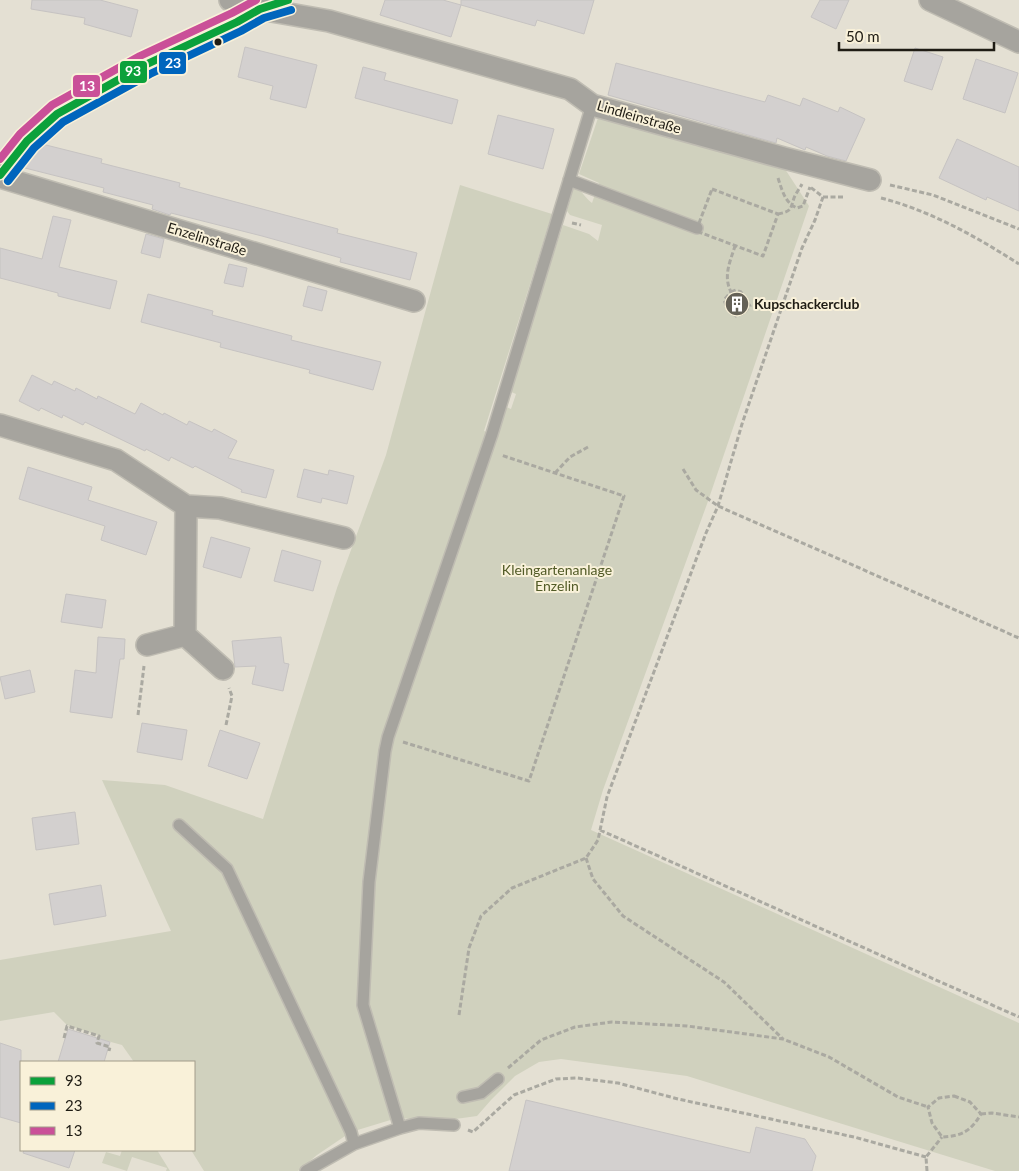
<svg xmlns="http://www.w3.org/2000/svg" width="1019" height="1171" viewBox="0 0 1019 1171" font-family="Lato,sans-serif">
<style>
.green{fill:#d0d1be}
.building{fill:#d3d0cf;stroke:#c6c3c2}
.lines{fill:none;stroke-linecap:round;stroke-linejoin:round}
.lane-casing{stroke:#bfbcb2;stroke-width:14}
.street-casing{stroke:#bfbcb2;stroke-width:24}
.path{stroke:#aaa9a1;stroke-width:3;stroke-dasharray:5 2.5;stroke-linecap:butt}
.lane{stroke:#a6a49e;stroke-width:11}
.street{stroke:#a6a49e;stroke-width:21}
.bus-1-casing{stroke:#f9f1d9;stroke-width:11}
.bus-2-casing{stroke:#f9f1d9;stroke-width:11}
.bus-3-casing{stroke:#f9f1d9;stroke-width:11}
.bus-1{stroke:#0ba13b;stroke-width:8}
.bus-2{stroke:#0065bd;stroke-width:8}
.bus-3{stroke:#ca5098;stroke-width:8}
.bus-dot{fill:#1f1c14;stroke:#f9f1d9;stroke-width:2}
.labels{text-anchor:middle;stroke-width:4;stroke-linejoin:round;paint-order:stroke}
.street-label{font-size:14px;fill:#1f1c14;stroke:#f9f1d9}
.poi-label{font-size:14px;font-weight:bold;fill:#1f1c14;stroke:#f9f1d9;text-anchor:start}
.park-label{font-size:14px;fill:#525b27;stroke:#f9f1d9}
.line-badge{stroke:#f9f1d9;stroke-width:2}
.badge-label{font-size:14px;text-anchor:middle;font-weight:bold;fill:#fff}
</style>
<rect width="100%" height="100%" fill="#e4e0d3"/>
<path class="green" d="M599,115L785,169L809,206L707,504L603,790L591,830L1019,1023V1171H995L687,1076L561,1059L539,1062L515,1076L491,1100L477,1116L441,1121L397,1118L351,1132L317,1155L298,1171H204L191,1150H194V1062H134L122,1045L100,1039V1036L67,1025L54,1012L0,1021V960L171,931L102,780L165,785L263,819L337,588L386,455L460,185L552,214L484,431L495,435L504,406L511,409L516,394L509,391L563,225L589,234L598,241L602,225L570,215L567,211L573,189L576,187C583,192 585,198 592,203L599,183L579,174Z
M122,1150H157L170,1171H166L167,1168L132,1157L127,1171L102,1163L106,1152L120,1156Z"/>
<path class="building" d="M32,0H100L138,10L131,37L84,24L85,18L31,9Z
M385,0H443L461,5L451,37L380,15Z
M461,0H594L584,34L537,20L535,26L461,5Z
M820,0H849L836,29L811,17Z
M245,47L317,65L306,108L270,99L273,86L238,77Z
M915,48L943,57L932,90L904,81Z
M976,59L1018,73L1005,113L963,99Z
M616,63L765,102L768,95L800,106L803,98L838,112L840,107L865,119L846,161L827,156L806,147L805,150L777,138L776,143L608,95Z
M363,67L386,73L384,80L458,100L452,124L355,98Z
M498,115L554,129L543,169L488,154Z
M957,139L1019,167V211L987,197L986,200L939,178Z
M42,144L102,159L101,163L180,183L179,187L338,229L337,233L417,253L410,280L340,262L341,258L262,236L171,213L170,215L152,209L153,205L103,192L104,188L25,168L27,161Z
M53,216L71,220L59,267L117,281L110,309L58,296V293L0,278V248L42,259Z
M146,234L164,239L160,258L141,253Z
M229,264L247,268L243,287L224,283Z
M308,286L327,291L322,311L303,306Z
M148,294L213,311L212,315L292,336L291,340L381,362L373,390L309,373L310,370L220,347L221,343L141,322Z
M32,375L52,385L54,381L75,391L76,388L97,399L98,396L135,414L141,403L163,415L164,413L187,425L189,421L212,432L214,429L237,441L228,458L274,470L266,498L241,492L242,490L195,466L193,468L171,457L169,461L146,449L145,451L85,422L83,425L63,415L62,418L41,408L39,411L19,401Z
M28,467L92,487L88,500L157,522L146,555L101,540L105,526L19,499Z
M304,469L328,475L329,470L354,476L347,504L322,498L321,503L297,497Z
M211,537L250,548L241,578L203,567Z
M282,550L321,561L313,591L274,581Z
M66,594L106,600L102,628L61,622Z
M98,637L125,639L124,659H120L112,718L70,712L75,670L96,673Z
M281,637L284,663L289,664L283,691L252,684L256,666L235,667L232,641Z
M30,670L35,692L5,699L0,677Z
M142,723L187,730L182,760L137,752Z
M220,730L260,743L247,779L208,766Z
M75,812L79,844L36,850L32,818Z
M101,885L106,916L54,925L49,894Z
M68,1029L110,1042L104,1062H58Z
M0,1043L21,1050V1123L0,1117Z
M526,1100L750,1153L756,1127L805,1139L816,1156L812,1171H509Z
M24,1150H75L69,1168L23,1153Z"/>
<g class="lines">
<g class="lane-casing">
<path id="lane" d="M569,180L697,228
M179,825L227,869L351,1132L354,1144
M463,1097L481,1093L498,1079
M400,1128L363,1005L369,882L385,751L388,737L492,434L592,105
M306,1171L354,1144L400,1128L419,1123L454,1125"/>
</g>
<g class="street-casing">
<path id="street" d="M230,0L260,9L329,21L570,89L592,105L784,158L870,180
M930,0L1019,42
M0,175L27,141L57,114L145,65L267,7
M0,177L414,301
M0,425L116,460L186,506L220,508L344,538
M186,506L185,635L223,669
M147,645L185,635"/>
</g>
<path class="path" d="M778,178C782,190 785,203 797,208L803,206L810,187
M890,185L933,195L1019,229
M712,189L778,214L763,256L696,231Z
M823,197H845
M881,198C931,211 975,236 1019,264
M778,214C792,211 790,210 794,198C796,193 800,188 802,184
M572,223L581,225
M731,292L736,290L741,292L750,306L744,313L736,316L728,310L724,300L731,292C723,276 730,262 735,246
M683,469L696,490L718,506L1019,638
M555,473L570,457L588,447
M138,715L144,666
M226,725L232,696L229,688
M403,742L529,781L624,496L501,455
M600,830L1019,1017
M586,858L593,879L623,916L724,982L783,1039
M459,1015L469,948L481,916L512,888L586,858L598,840L607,797L706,533L718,506L742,424L802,248L815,220L823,197L809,186
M64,1038L67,1026L99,1036L97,1043L110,1047L109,1051
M508,1068L541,1040L575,1027L612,1022L687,1026L783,1039L829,1057L898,1097L928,1107
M954,1096L970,1102L981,1114C971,1131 962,1136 942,1137L932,1123L928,1107L939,1098Z
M981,1114L992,1113L1019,1117
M468,1130L473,1132L514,1095L556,1079L577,1078L618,1083L678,1099L854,1137L926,1157
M927,1171L926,1157L942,1137"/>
<use href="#lane" class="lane"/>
<use href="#street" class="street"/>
<g class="bus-1-casing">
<path id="bus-1" d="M0,175L27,141L57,114L145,65L237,22L260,9L288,0"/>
</g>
<g class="bus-2-casing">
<path id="bus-2" d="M8,181L34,148L63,122L150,74L241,31L264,18L291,10"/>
</g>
<g class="bus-3-casing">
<path id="bus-3" d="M0,159L20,134L52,105L140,56L232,13L256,0"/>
</g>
<use href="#bus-1" class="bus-1"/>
<use href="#bus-2" class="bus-2"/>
<use href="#bus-3" class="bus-3"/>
</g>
<defs>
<g id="building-disc" transform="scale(1.25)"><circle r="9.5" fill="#646157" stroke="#f9f1d9"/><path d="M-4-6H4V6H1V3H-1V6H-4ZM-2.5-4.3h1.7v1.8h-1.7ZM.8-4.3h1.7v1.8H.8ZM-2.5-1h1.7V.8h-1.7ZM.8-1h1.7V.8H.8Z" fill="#fff"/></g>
</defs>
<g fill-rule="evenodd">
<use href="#building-disc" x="737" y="304"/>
</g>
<circle class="bus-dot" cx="218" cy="42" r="4.5"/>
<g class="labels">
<g class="street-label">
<text transform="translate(639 117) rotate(16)" y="5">Lindleinstraße</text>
<text transform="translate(207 239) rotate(17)" y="5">Enzelinstraße</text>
</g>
<g class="poi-label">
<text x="754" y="309">Kupschackerclub</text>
</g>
<g class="park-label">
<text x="557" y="575">Kleingartenanlage<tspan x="557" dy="16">Enzelin</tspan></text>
</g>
</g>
<g class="line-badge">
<rect x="158" y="51" width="29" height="24" rx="5" fill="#0065bd"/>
<rect x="119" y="60" width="29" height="24" rx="5" fill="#0ba13b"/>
<rect x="72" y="74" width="29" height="24" rx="5" fill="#ca5098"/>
</g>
<g class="badge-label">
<text x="173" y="68">23</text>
<text x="133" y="76">93</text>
<text x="87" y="91">13</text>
</g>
<rect x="20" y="1061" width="175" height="90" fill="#f9f1d9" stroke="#a29c8a"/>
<rect x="30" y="1077" width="25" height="8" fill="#0ba13b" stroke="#a29c8a"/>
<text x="65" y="1086" font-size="15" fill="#1f1c14">93</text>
<rect x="30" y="1102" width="25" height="8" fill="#0065bd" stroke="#a29c8a"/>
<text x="65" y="1111" font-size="15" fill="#1f1c14">23</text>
<rect x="30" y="1127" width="25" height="8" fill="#ca5098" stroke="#a29c8a"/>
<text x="65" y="1136" font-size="15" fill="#1f1c14">13</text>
<path d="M839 42v8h155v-8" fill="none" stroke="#1f1c14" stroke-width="2.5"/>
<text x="846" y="42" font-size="15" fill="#1f1c14" stroke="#f9f1d9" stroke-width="4" paint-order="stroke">50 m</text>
</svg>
